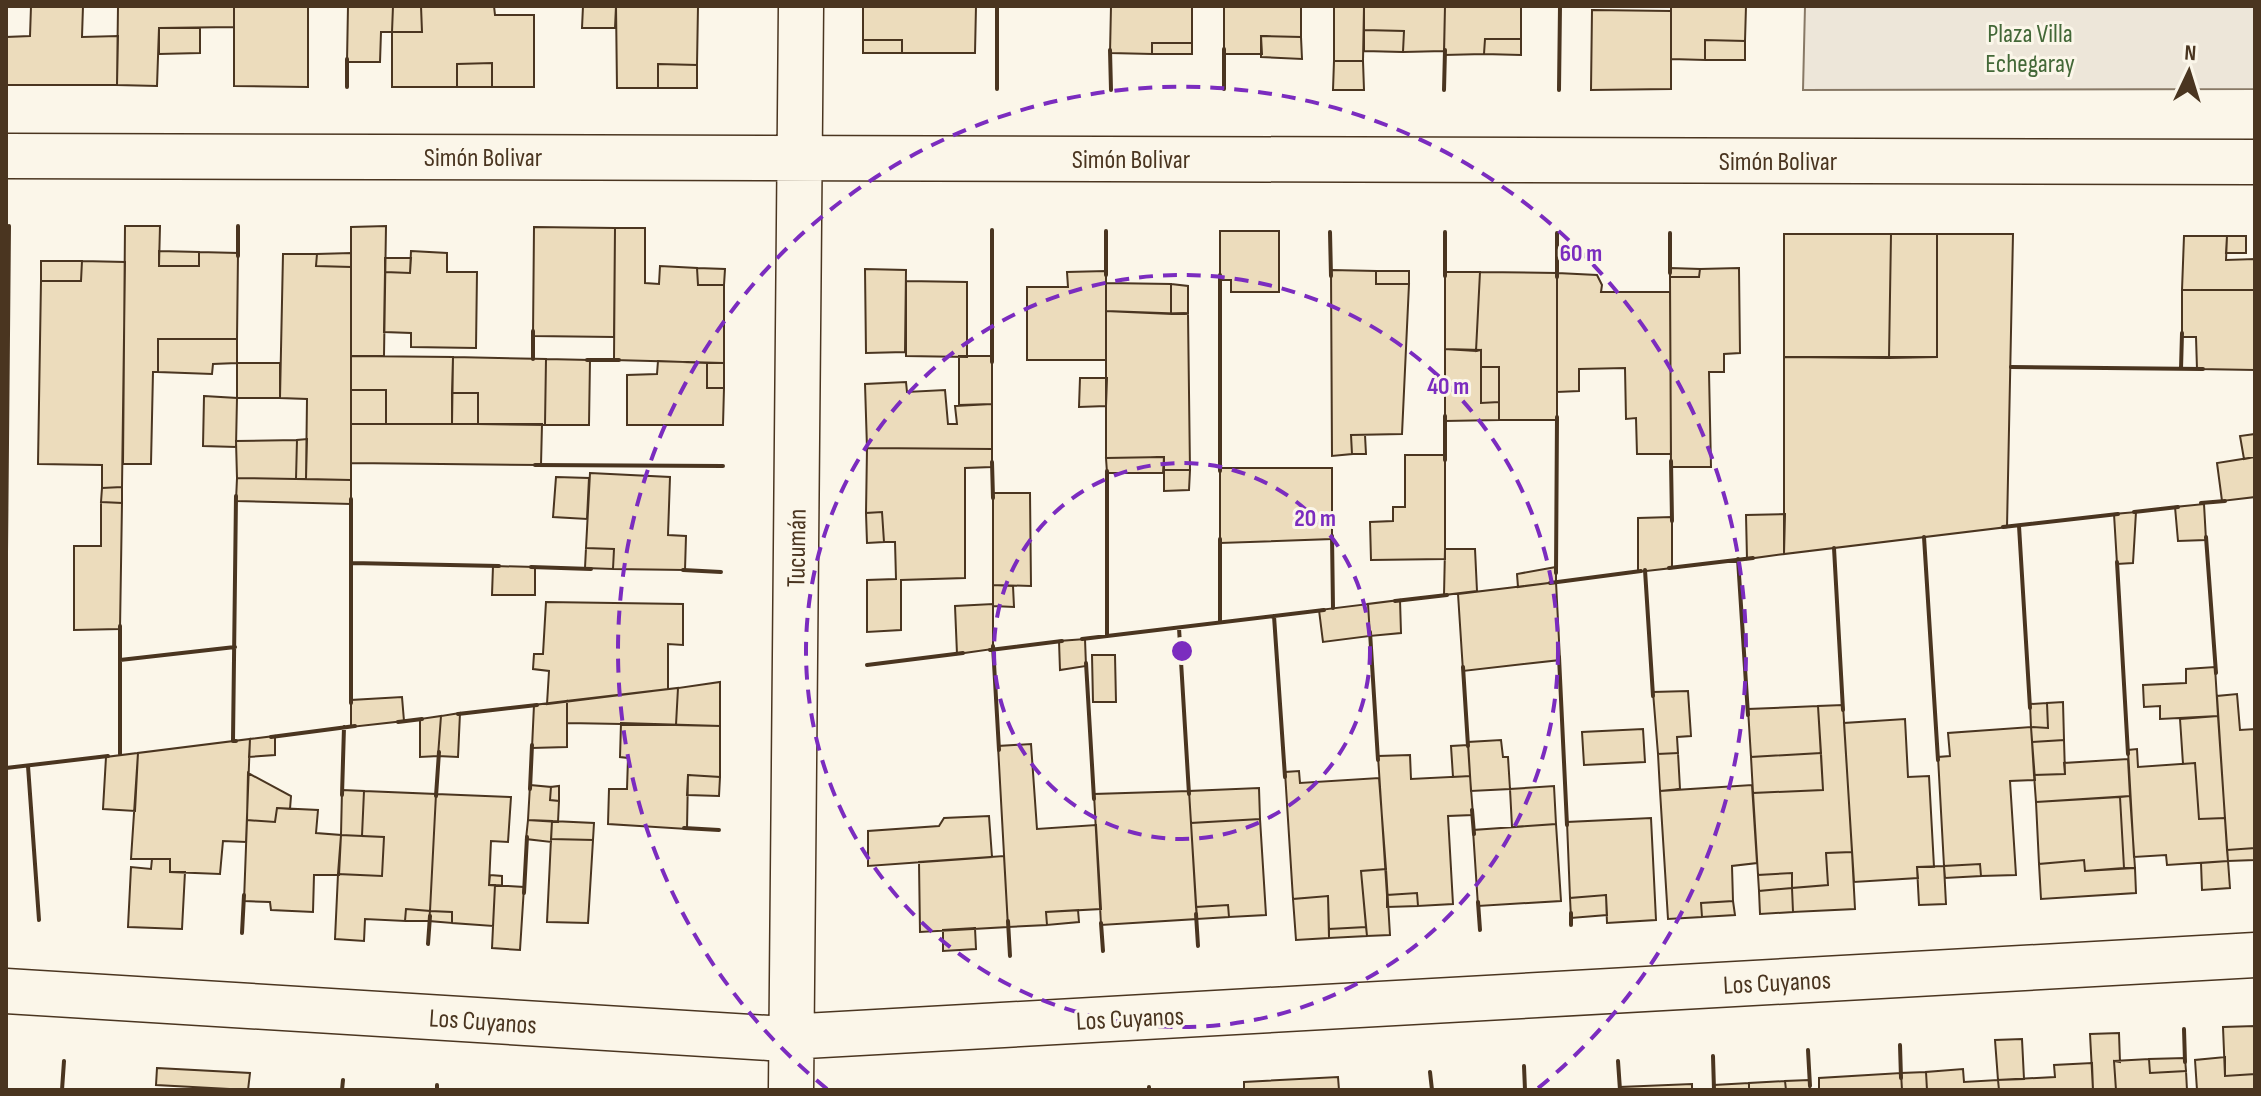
<svg xmlns="http://www.w3.org/2000/svg" width="2261" height="1096" viewBox="0 0 2261 1096" font-family="'Sofia Sans Condensed',sans-serif">
<style>
.green{fill:#ede6d9;stroke:#887966;stroke-width:2}
.building{fill:#ecdcbc;stroke:#4a3520;stroke-width:2}
.lines{fill:none;stroke-linecap:round;stroke-linejoin:round}
.minor-casing{stroke:#4a3520;stroke-width:47}
.minor{stroke:#fbf6e9;stroke-width:44}
.wall{stroke:#4a3520;stroke-width:4}
.ring{fill:none;stroke:#7b2cbf;stroke-width:4;stroke-dasharray:14 10}
.labels{text-anchor:middle;stroke-width:6;stroke-linejoin:round;paint-order:stroke}
.park-label{font-size:26px;fill:#436837;stroke:#fbf6e9}
.street-label{font-size:26px;fill:#4a3520;stroke:#fbf6e9}
.centre{fill:#7b2cbf;stroke:#fbf6e9;stroke-width:4}
.ring-label{font-size:24px;text-anchor:middle;font-weight:bold;fill:#7b2cbf;stroke:#fbf6e9;stroke-width:6;stroke-linejoin:round;paint-order:stroke}
</style>
<rect width="100%" height="100%" fill="#fbf6e9"/>
<path class="green" d="M1805,6H2255V89L1803,90Z"/>
<path class="building" d="M31,6H83L82,37L118,36L117,85H6V37L30,36Z
M118,6H234V27L159,28L157,86L117,85Z
M234,6H308V87L234,86Z
M348,6H393L392,32H381L380,62H347Z
M393,6H421L422,32H392Z
M421,6H494L495,15H534V87H492V63L457,64V87H392V32H422Z
M583,6H616L615,28H582Z
M616,6H698L697,65L658,64V88H617Z
M863,6H976L975,53H902V40H863Z
M1111,6H1192V43H1152V54L1110,53Z
M1224,6H1301V37L1261,36L1262,54H1224Z
M1334,6H1364L1363,61H1334Z
M1364,6H1445L1444,51L1403,52L1404,31L1364,30Z
M1445,6H1521V39H1485L1484,54L1444,55Z
M1671,6H1746L1745,41L1705,40V60L1671,59Z
M1592,10L1671,11V89L1591,90Z
M159,28H200V53L159,54Z
M1364,30L1404,31L1403,52L1364,51Z
M1261,36L1301,37L1302,59L1261,57Z
M1485,39H1521V55L1484,54Z
M863,40H902V53H863Z
M1705,40L1745,41V60H1705Z
M1152,43H1192V54H1152Z
M1334,61H1363L1364,90H1333Z
M492,63V87H457V64Z
M658,64L697,65V88H658Z
M125,226H160L159,266H199V252L238,253L237,339H158V372H153L151,464H123Z
M386,226L384,356H351V227Z
M534,227L615,228L614,337L533,336Z
M615,228H645V283L659,284L660,266L697,268L698,285H724V363L614,360Z
M1220,231H1279V292H1231V280H1220Z
M1784,234H1891L1889,358L1784,357Z
M1891,234H1937V357L1889,358Z
M1937,234H2013L2007,527L1784,554V357H1937Z
M2184,236H2227L2226,260L2255,259V290H2182Z
M2227,236H2246V253H2226Z
M159,251L199,252V266H159Z
M411,251L447,253V272H477L476,348L411,347V333L384,332L385,272L410,273Z
M351,253V267L316,266L317,254Z
M283,254H317L316,266L351,267V480L306,479L307,399L280,398Z
M385,258H411L410,273L385,272Z
M41,261H82L81,281H41Z
M82,261L125,262L122,487L102,488V465L38,464L41,281H81Z
M697,268L725,269L724,285H698Z
M1670,268L1700,269L1699,277H1670Z
M1739,268L1740,353L1724,354V372H1709L1711,467H1671L1670,277H1699L1700,269Z
M865,269L906,270L905,352L866,353Z
M1331,270L1376,271V284H1409L1402,434L1351,435L1352,454L1332,456Z
M1106,271V360H1027V287H1068L1067,272Z
M1376,271H1409V284H1376Z
M1445,272H1480L1476,351L1445,349Z
M1480,272L1557,273V420H1499V367H1481V350L1476,351Z
M1557,273L1597,275L1602,285L1601,292H1670L1671,454H1637L1636,418L1626,419L1625,368L1579,369V391L1557,392Z
M906,281L967,282V357L906,356Z
M1106,283L1171,284V314L1106,311Z
M1171,284L1188,286V313L1171,314Z
M2182,290H2255V370L2197,369L2196,337H2182Z
M1106,311L1188,314L1190,470H1164V457L1106,458Z
M158,339H237V363L213,364L212,374L158,372Z
M1445,349L1481,350V403L1499,402V420L1445,421Z
M351,356L453,357L452,424H386V390H351Z
M959,356H992V404L959,405Z
M453,357L546,359L545,425L478,424V393H452Z
M546,359L590,360L589,425H545Z
M658,361L707,363V388H724L723,425H627V375L657,374Z
M237,363H280V398H237Z
M707,363H724V388H707Z
M1481,367H1499V402L1481,403Z
M1080,378H1107L1106,406L1079,407Z
M906,382L907,392L945,390L948,424H957L955,406L992,404V449L867,448L865,384Z
M351,390H386V424H351Z
M452,393H478V424H452Z
M204,396L237,398L236,447L203,446Z
M351,424H542L541,465L351,463Z
M2255,434V457L2244,459L2240,436Z
M1351,435H1365L1366,454H1352Z
M307,439L306,479H296L297,440Z
M297,440L296,479L237,478L236,441Z
M867,448L992,449V467L965,468V578L901,580V630L867,632V580L896,579L895,542H884L882,512L866,513Z
M1405,455H1445V559L1371,560L1370,522L1393,521V507H1405Z
M1164,457L1163,473H1107L1106,458Z
M2255,457V497L2222,501L2217,463Z
M1220,468H1332V539L1220,543Z
M1164,470H1190L1189,490L1164,491Z
M590,473L670,477L668,535L686,536L685,570L613,569L614,549L586,548Z
M556,477L589,478L587,519L553,517Z
M237,478L351,480V504L236,501Z
M122,487V503L101,502L102,488Z
M993,493H1030L1031,586L993,585Z
M101,502L122,503L120,629L74,630V546H101Z
M2204,504L2206,540L2178,541L2175,507Z
M882,512L884,542L867,543L866,513Z
M2136,512L2133,563L2117,564L2114,514Z
M1785,514L1784,554L1747,559L1746,515Z
M1672,517V568L1638,572V518Z
M586,548L614,549L613,569L585,568Z
M1445,549H1475L1477,591L1444,595Z
M493,566L535,567V595H492Z
M1556,567V582L1518,587L1517,574Z
M1556,582L1560,660L1463,671L1458,594Z
M993,585L1013,586L1014,607L993,606Z
M1400,600L1401,633L1370,636L1368,604Z
M546,602L683,604V645L668,644V689L547,704L549,671L533,669L534,654H543Z
M993,604V649L957,654L955,606Z
M1368,604L1370,636L1323,642L1319,610Z
M1085,639L1086,666L1060,670L1059,641Z
M1092,655H1115L1116,702H1093Z
M2215,667L2218,716L2160,719V706L2144,707L2143,685L2186,683V669Z
M720,682V726L676,725L678,688Z
M678,688L676,725L567,723V701Z
M1688,691L1691,736L1677,737L1678,753L1658,754L1653,692Z
M2237,694L2240,730L2255,729V848L2227,850L2217,696Z
M402,697L404,721L351,727V700Z
M567,701V747L532,748L534,705Z
M2063,702L2064,740L2032,742L2031,727L2048,728L2047,703Z
M2047,703L2048,728L2031,727L2030,704Z
M1843,705L1852,852L1826,853L1828,885L1792,888V873L1758,875L1753,793L1823,790L1818,706Z
M1818,706L1821,753L1751,757L1748,709Z
M460,713L458,757L438,756L441,716Z
M441,716L438,756L420,757V719Z
M2218,716L2225,818L2199,819L2195,763L2183,764L2180,719Z
M1905,719L1908,777L1929,776L1934,867H1917L1918,878L1854,882L1844,723Z
M621,723L720,726V777L688,775L687,829L608,824L609,789H627L628,758L620,757Z
M2031,727L2035,780L2010,781L2016,875L1981,876L1980,864L1944,866L1938,757L1950,756L1948,733Z
M1643,729L1645,762L1584,765L1582,732Z
M275,736V755L249,757L250,739Z
M250,739L246,842L223,841L220,874L170,872V859H131L138,753Z
M1501,740L1503,757H1508L1510,789L1471,791L1468,742Z
M2064,740L2065,774L2034,775L2032,742Z
M1031,744L1037,829L1096,825L1101,909L1046,912L1047,925L1008,927L998,746Z
M1468,745L1470,776L1453,777L1451,746Z
M2137,749L2138,767L2195,763L2199,819L2225,818L2228,861L2167,865L2166,855L2134,857L2128,750Z
M138,753L135,811L103,809L106,757Z
M1678,753L1680,789L1660,791L1658,754Z
M1821,753L1823,790L1753,793L1751,757Z
M1410,755L1411,779L1470,776L1473,815L1448,816L1453,904L1418,906L1417,893L1387,895L1378,756Z
M2128,759L2130,796L2036,802L2034,775L2065,774L2064,763Z
M1299,771L1300,783L1379,778L1386,869L1361,871L1366,927L1329,929L1328,896L1293,899L1285,772Z
M248,773L291,796L290,809L277,808L275,822L247,820Z
M688,775L720,777L719,796L687,795Z
M530,785L551,787L550,800L559,801L558,822L528,820Z
M1752,785L1757,863L1732,866L1733,901L1701,903L1702,917L1668,919L1660,791Z
M559,786V801L550,800L551,787Z
M1554,786L1556,824L1512,827L1510,789Z
M1259,788L1260,819L1191,823L1189,791Z
M342,790L364,791L362,836L341,835Z
M364,791L436,794L430,911L406,909L405,921L365,919L364,941L335,939L338,874L382,876L384,837L362,836Z
M1189,791L1197,919L1101,925L1094,794Z
M436,794L511,797L508,842L491,841L489,885H495L493,926L452,923V912L430,911Z
M2130,796L2135,868H2124L2120,797Z
M2120,797L2124,868L2085,871L2084,860L2039,864L2036,802Z
M277,808L318,810L316,833L341,835L339,875H314L313,912L271,910L270,902L244,901L247,820L275,822Z
M989,816L992,857L868,866V831L939,826L944,818Z
M1651,818L1656,920L1607,923L1606,895L1570,898L1567,822Z
M1260,819L1266,915L1229,917L1228,905L1196,907L1191,823Z
M528,820L552,821L551,842L526,839Z
M552,821L594,823L593,840L551,839Z
M1556,824L1561,901L1478,906L1473,830Z
M341,835L384,837L382,876L338,874Z
M551,839L593,840L588,923L547,922Z
M2255,848V860L2228,861L2227,850Z
M1852,852L1855,909L1793,912L1792,888L1828,885L1826,853Z
M1004,856L1008,927L920,932L919,862Z
M152,859H170V872H185L182,929L128,927L131,867L151,869Z
M2084,860L2085,871L2135,868L2136,893L2041,899L2039,864Z
M2228,861L2230,888L2202,890L2201,863Z
M1980,864L1981,876L1945,878L1944,866Z
M1944,866L1946,904L1919,905L1917,867Z
M1386,869L1390,935L1367,936L1361,871Z
M1792,873V888L1759,891L1758,875Z
M490,875L502,876V886L489,885Z
M495,885L524,887L520,950L492,948Z
M1792,888L1793,912L1760,914L1759,891Z
M1417,893L1418,906L1387,907V895Z
M1606,895L1607,915L1571,918L1570,898Z
M1328,896L1329,938L1296,940L1293,899Z
M1733,901L1735,915L1702,917L1701,903Z
M1228,905L1229,917L1197,919L1196,907Z
M406,909L430,911L429,921H405Z
M1078,910L1079,922L1047,925L1046,912Z
M430,911L452,912V923L429,921Z
M1366,927L1367,936L1329,938V929Z
M975,928L976,949L943,951V930Z
M2255,1026V1074L2225,1076L2223,1027Z
M2119,1033L2120,1062L2114,1061L2116,1090H2093L2090,1034Z
M2022,1039L2024,1079L1998,1080L1995,1040Z
M2225,1057V1076L2255,1074V1090H2197L2195,1060Z
M2185,1058L2186,1071L2150,1073L2149,1059Z
M2149,1059L2150,1073L2186,1071L2187,1090H2116L2114,1061Z
M2092,1063L2093,1090H1999L1998,1080L2055,1077L2054,1065Z
M157,1068L250,1073L248,1090L156,1085Z
M1963,1069L1964,1082L1998,1080L1999,1090H1927L1926,1072Z
M1926,1072L1927,1090H1902L1901,1073Z
M1901,1073L1902,1090H1819V1078Z
M1338,1077L1339,1090H1244V1082Z
M1809,1080L1810,1090H1786L1785,1081Z
M1785,1081L1786,1090H1749V1083Z
M1749,1083V1090H1714V1085Z
M1692,1084V1090H1620V1087Z"/>
<g class="lines">
<g class="minor-casing">
<path id="minor" d="M6,156L2255,162
M6,991L769,1038L2255,955
M791,1090L801,6"/>
</g>
<use href="#minor" class="minor"/>
<path class="wall" d="M1224,49V89
M1110,50L1111,90
M347,59V87
M997,89V6
M1444,90L1445,50
M1559,90L1560,6
M992,230V362
M1330,232L1331,276
M1670,233V273
M238,256V226
M1106,275V231
M1220,275V471
M1445,276V232
M1557,277V233
M533,331V359
M587,360H619
M2011,367L2203,369
M2181,369L2182,333
M1445,416V460
M1671,461L1672,521
M992,462L993,498
M535,465L723,466
M1107,471V635
M2201,503L2225,501
M2134,512L2178,507
M2019,526L2030,708
M2003,527L2118,514
M1332,536L1333,608
M1924,537L1938,760
M2206,537L2216,673
M1834,548L1843,710
M6,553L9,226
M1738,559L1748,715
M2117,562L2128,754
M351,563L499,566
M531,567L591,569
M1669,568L1753,558
M683,570L721,572
M1645,570L1653,696
M1556,573L1557,417
M1550,583L1641,571
M1395,601L1447,595
M1274,616L1285,777
M1220,622V539
M1179,628L1189,794
M1370,632L1378,760
M1082,639L1324,610
M993,646L999,750
M990,650L1062,641
M1559,657L1567,825
M120,660L235,647
M1086,663L1094,799
M867,665L963,653
M1463,667L1468,746
M351,703V499
M458,714L537,705
M398,722L422,719
M271,737L355,726
M236,741H233L236,496
M120,754V626
M28,766L39,920
M6,768L108,756
M530,789L532,745
M342,795L344,727
M436,796L439,752
M1472,810L1474,834
M684,828L719,830
M524,893L527,837
M1478,902L1480,930
M1571,913V925
M1196,914L1198,946
M1008,921L1010,956
M1101,923L1103,951
M242,933L244,895
M428,944L430,916
M2184,1029L2185,1062
M1900,1045L1901,1078
M1808,1050L1810,1086
M1713,1056L1714,1090
M1618,1061L1620,1090
M1524,1066L1525,1090
M1430,1072L1432,1090
M1149,1087V1090
M62,1090L64,1061
M342,1090L343,1080
M437,1090V1085"/>
</g>
<g class="ring">
<circle cx="1182" cy="651" r="188"/>
<circle cx="1182" cy="651" r="376"/>
<path d="M827 1089A564 564 0 1 1 1537 1089"/>
</g>
<g class="labels">
<g class="park-label">
<text x="2030" y="42">Plaza Villa<tspan x="2030" dy="30">Echegaray</tspan></text>
</g>
<g class="street-label">
<text x="483" y="166">Simón Bolivar</text>
<text x="1131" y="168">Simón Bolivar</text>
<text x="1778" y="170">Simón Bolivar</text>
<text transform="translate(796 548) rotate(-89)" y="9">Tucumán</text>
<text transform="translate(1777 982) rotate(-3)" y="9">Los Cuyanos</text>
<text transform="translate(1130 1018) rotate(-3)" y="9">Los Cuyanos</text>
<text transform="translate(483 1021) rotate(4)" y="9">Los Cuyanos</text>
</g>
</g>
<circle cx="1182" cy="651" r="12" class="centre"/>
<g class="ring-label">
<text x="1581" y="261">60 m</text>
<text x="1448" y="394">40 m</text>
<text x="1315" y="526">20 m</text>
</g>
<rect width="2261" height="1096" fill="none" stroke="#4a3520" stroke-width="16"/>
<g transform="translate(2189 72) rotate(4)" stroke="#fbf6e9" stroke-width="6" paint-order="stroke">
<path d="M0-6L14 30L0 20L-14 30Z" fill="#4a3520"/>
<text y="-12" font-size="22" font-weight="bold" text-anchor="middle" fill="#4a3520">N</text>
</g>
</svg>
